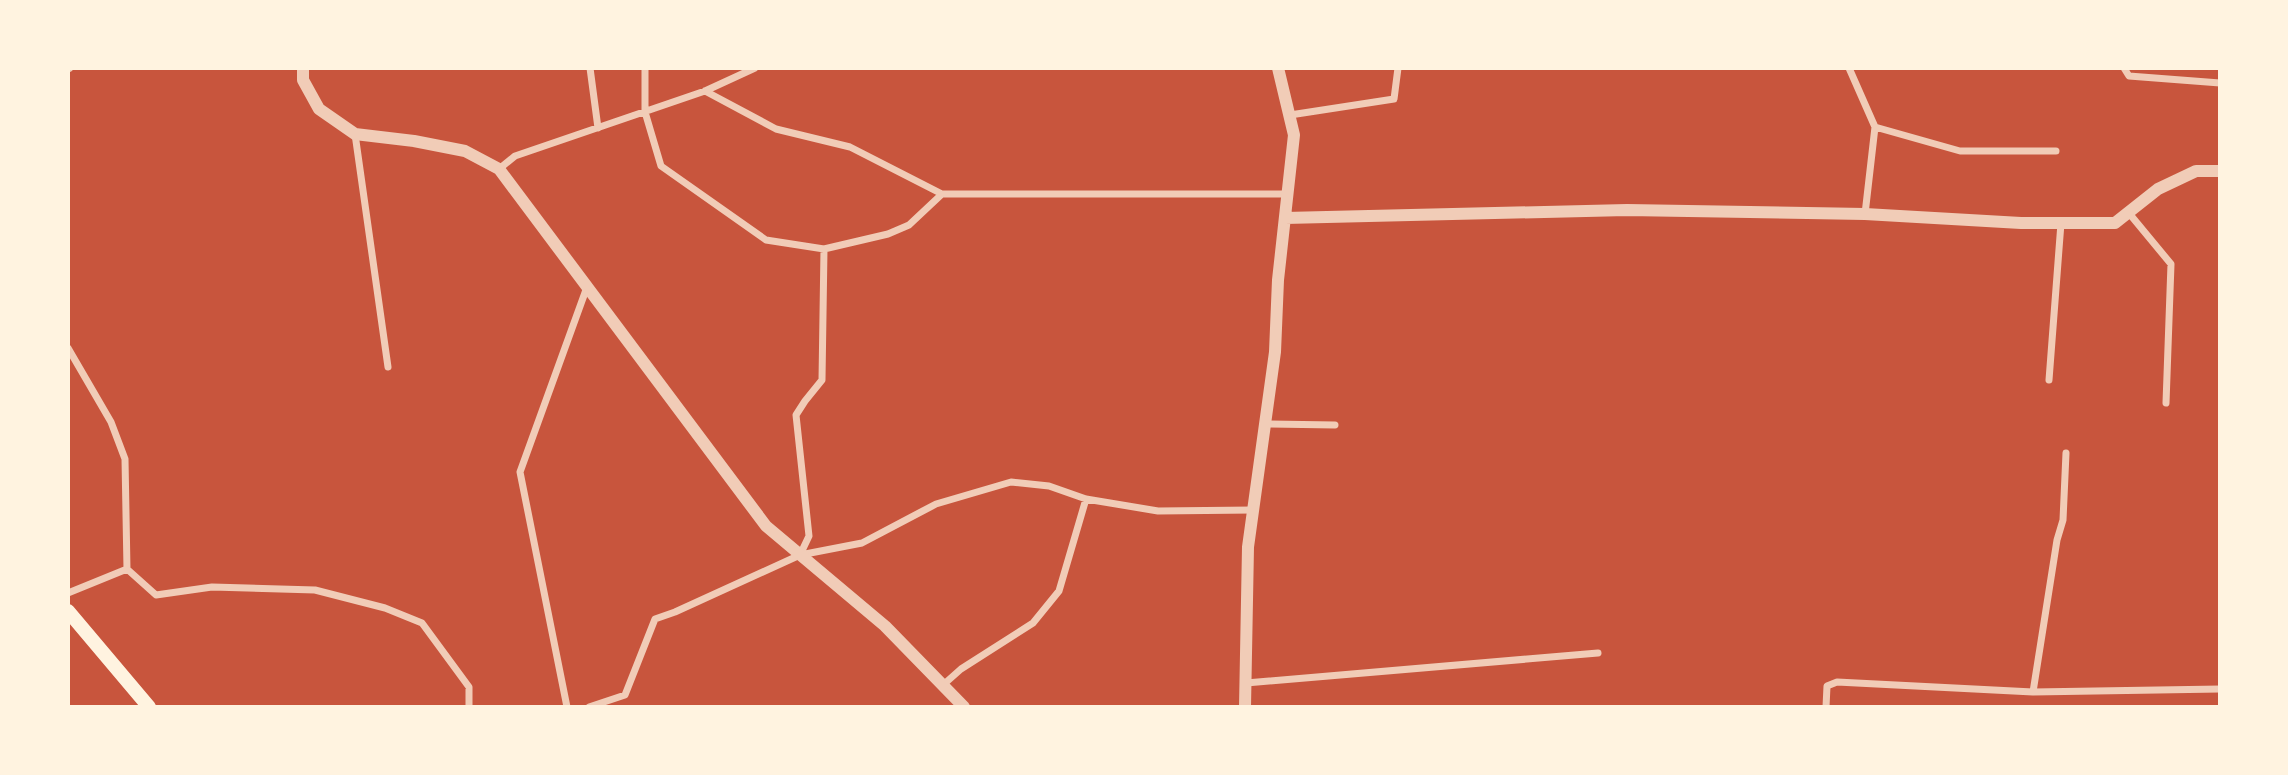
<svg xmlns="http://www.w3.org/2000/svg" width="2288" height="775" viewBox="0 0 2288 775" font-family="'Source Sans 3',sans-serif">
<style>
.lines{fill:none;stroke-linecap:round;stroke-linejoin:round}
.minor{stroke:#f1ccb7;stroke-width:7}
.tertiary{stroke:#f1ccb7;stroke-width:12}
.secondary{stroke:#fff3e0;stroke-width:14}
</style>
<rect width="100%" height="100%" fill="#c8553d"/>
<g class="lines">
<path class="minor" d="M590,68L598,128
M645,68V112L661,166L766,240L824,249L888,234L909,225L942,194
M1849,68L1875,127L1865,214
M2124,68L2129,76L2220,83
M68,69L70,68
M705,91L776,129L850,147L942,194H1288
M1290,115L1394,99L1398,68
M1875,127L1960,151H2056
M355,134L388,367
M499,169L515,156L705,91L755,68
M2128,212L2171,264L2166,403
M68,348L111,422L125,459L127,569L156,595L212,587L315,590L385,608L422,623L469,687V707
M2049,380L2061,223
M1266,424L1335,425
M800,555L809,536L796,415L805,401L822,380L824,249
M68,593L127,569
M1246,683L1598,653
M943,685L961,669L1033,623L1059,591L1086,499
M2033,692L2057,540L2063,520L2066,453
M567,707L520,472L587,287
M589,707L625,695L655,619L675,612L800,555L862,543L936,504L1011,482L1049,486L1086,499L1158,511L1253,510
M1826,707L1827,686L1837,682L2033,692L2220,689"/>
<path class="tertiary" d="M303,68V80L319,109L355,134L414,141L465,151L499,169L766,526L885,626L964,707
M1285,218L1627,210L1865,214L2021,223H2115L2158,189L2196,171H2220
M1245,707L1248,547L1275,352L1278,280L1294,135L1278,68"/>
<path class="secondary" d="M68,611L149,707"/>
</g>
<rect width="2288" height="775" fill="none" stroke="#fff3e0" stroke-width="140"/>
</svg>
